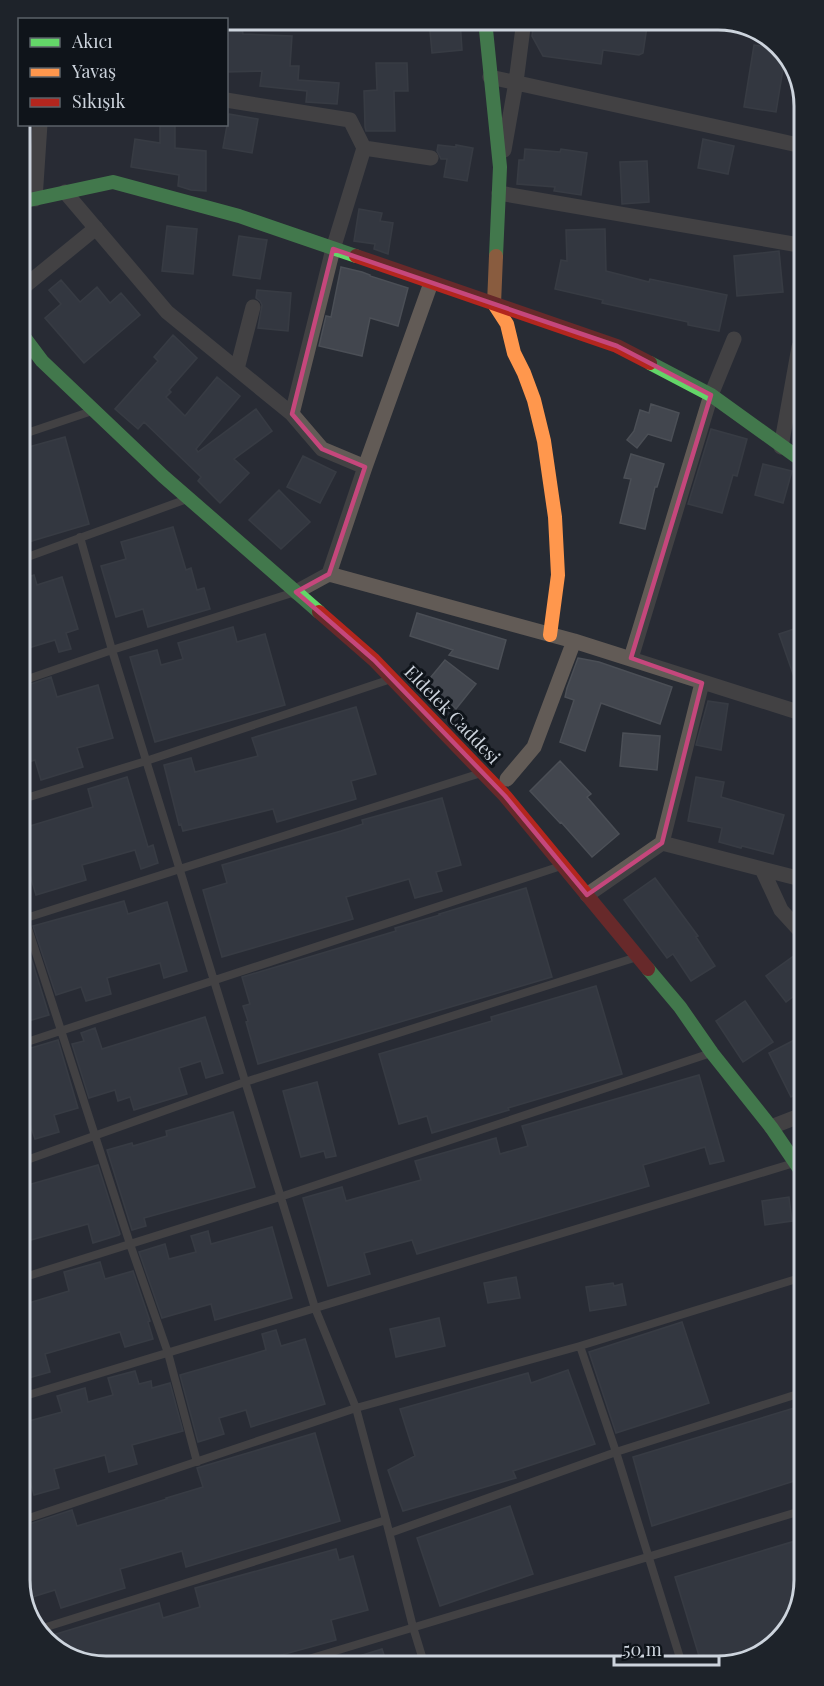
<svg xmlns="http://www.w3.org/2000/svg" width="824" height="1686" viewBox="0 0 824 1686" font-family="'Playfair Display',serif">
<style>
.building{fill:#42464e;stroke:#4b4f56;stroke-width:1.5}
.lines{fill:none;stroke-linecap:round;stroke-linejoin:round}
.lane{stroke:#625b56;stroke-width:8}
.street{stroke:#625b56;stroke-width:15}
.fast{stroke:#63d668;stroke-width:14}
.slow{stroke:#ff974d;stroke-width:14}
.jam{stroke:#b3261e;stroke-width:14}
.marked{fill:none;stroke:#c5477c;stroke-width:4.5;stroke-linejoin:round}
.labels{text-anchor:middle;stroke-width:6;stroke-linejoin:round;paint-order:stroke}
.street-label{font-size:18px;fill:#cdd4dd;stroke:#0f141a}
.rim{fill:none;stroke:#cdd4dd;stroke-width:3}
</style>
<rect width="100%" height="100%" fill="#282c34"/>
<path class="building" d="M226,20H241L243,34L292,36L290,66H299L298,80L339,83L337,104L306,102L307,91L260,86L262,71L226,72Z
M429,20H460L462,50L432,53Z
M534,20H648L643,53L639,55L603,50L601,64L543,56L532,36Z
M754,45L779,49L785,57L776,112L744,107Z
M376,63H407L408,91H394L395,131H366L365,127L364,91L377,90Z
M229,114L258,119L252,153L223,148Z
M160,124H175V148L206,151V191L191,190L178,186L179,175L131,167L135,139L160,143Z
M703,139L734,146L728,174L698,168Z
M438,145L456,147V145L473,148L467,181L444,177L447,159H441L437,151Z
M525,149L560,152L561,149L587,153L581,195L554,191L555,187L517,184L519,160H524Z
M647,161L649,202L622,204L620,162Z
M359,209L382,213L380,221L393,223L388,254L374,249L375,244L354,241Z
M167,226L197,229L193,274L162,271Z
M605,229L606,271L649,282L650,279L727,295L719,331L688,325V322L602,303L603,300L555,289L561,260L567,261L566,230Z
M239,236L267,240L260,279L233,275Z
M779,251L783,292L737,296L734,256Z
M341,267L362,272L370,275V276L408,288L398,326L370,318L362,356L319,346L326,316L331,317Z
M61,280L80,302L97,287L110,303L121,293L140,315L84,363L45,318L61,304L49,290Z
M257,290L291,293L288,331L258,328L262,305L260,301L256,298Z
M173,335L197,358L169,390L171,392L166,397L185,416L217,377L240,396L196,449L198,452L256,409L272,431L234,459L249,473L220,503L198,481L201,477L144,422L138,429L115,409L158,361L154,357Z
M651,404L679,413L671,441L648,434L637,448L627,440L634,431L640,410L649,413Z
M711,429L747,439L737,476L733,475L722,513L688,504Z
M65,437L89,524L22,544L21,449Z
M631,454L664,464L657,487H655L645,529L620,523L631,479L624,478Z
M303,456L336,472L320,503L287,487Z
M763,464L792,471L783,503L755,495Z
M279,490L310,522L281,549L249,520Z
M173,527L186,570L191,568L197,590L204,588L210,609L148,627L143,609L116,617L101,566L126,559L121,542Z
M34,575L37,585L62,577L78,629L66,633L71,649L59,652L55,640L22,650V579Z
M417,613L506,640L498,669L449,655L453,650L410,636Z
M233,627L237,642L265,634L285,705L155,742L130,657L157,650L161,665L183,659L178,643Z
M800,627L801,690L799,691L779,634Z
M578,658L599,662L672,687L660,724L601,703L585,751L560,742L574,700L565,697L567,688Z
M445,660L476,684L456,709L426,683Z
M51,677L57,697L98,685L113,738L77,748L83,767L41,780L35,760L22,764V687Z
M708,701L728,704L721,750L696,745Z
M356,707L376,774L351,781L356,799L277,822L273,809L183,831L181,824L179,825L164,765L191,758L195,772L258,756L252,738Z
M623,733L660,736L657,770L620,766Z
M560,761L591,794L587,797L619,834L592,857L561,822L560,823L530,791Z
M127,777L148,847L153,845L158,863L141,869L135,850L82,865L86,880L36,895L23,851V828L93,807L88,789Z
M696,777L724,782L721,797L784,815L773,854L742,846L741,848L719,842L722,828L688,821Z
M442,798L461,865L436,872L442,891L415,898L409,879L346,897L353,919L222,957L203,890L227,883L222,865L341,831L363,824L362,820Z
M655,878L698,936L696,937L715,966L691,981L673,954L667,958L624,900Z
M526,888L552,977L258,1064L246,1022L248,1021L243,1006L250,1004L242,977L396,931L395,928L440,915L439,914Z
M124,901L128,914L167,902L187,971L164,978L160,963L107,978L111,994L86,1001L81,987L56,995L33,926Z
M28,948L49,1015L25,1022L23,1016V949Z
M795,955L802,964V990L786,1002L766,976Z
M596,986L622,1074L508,1108L509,1110L432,1133L427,1116L399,1124L379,1054L492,1021L491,1017Z
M745,1001L773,1042L743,1062L716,1021Z
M205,1017L223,1073L206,1078L201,1061L179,1068L187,1094L134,1110L130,1097L118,1101L115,1090L89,1098L72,1044L84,1041L81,1033L95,1028L102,1049Z
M802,1036V1091L791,1097L769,1053Z
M58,1040L78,1108L54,1115L59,1132L35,1139L30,1124L24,1126V1050Z
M699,1075L724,1161L710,1164L705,1147L643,1165L649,1186L417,1254L412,1240L364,1253L370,1274L328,1286L303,1198L342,1187L346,1201L421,1180L415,1161L496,1138L500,1154L528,1146L522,1126Z
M317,1082L336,1156L326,1158L324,1151L301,1157L283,1091Z
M233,1112L255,1187L144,1218L146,1226L132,1230L107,1150L132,1143L133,1146L167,1136L166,1131Z
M98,1165L120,1234L119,1235L93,1243L88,1224L24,1242V1186Z
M789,1197L792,1221L765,1225L762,1201Z
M272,1227L292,1298L215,1320L211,1304L162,1318L139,1252L165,1244L169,1259L196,1252L191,1236L208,1231L211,1244Z
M100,1262L105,1279L133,1271L150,1321L148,1322L153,1339L125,1347L120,1332L45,1354L50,1372L25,1379V1304L69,1291L64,1272Z
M516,1277L520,1298L488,1303L484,1283Z
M613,1283L614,1286L622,1284L626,1305L590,1311L586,1287Z
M439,1318L445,1346L396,1357L390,1329Z
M682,1322L709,1403L616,1433L589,1352Z
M276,1330L281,1346L305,1339L325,1404L251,1427L246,1410L219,1418L224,1434L198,1442L180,1375L266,1350L262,1334Z
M568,1370L595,1444L513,1471L516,1478L403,1511L388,1470L415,1456L400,1409L528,1373L531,1383Z
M135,1371L139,1384L151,1381L152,1388L170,1383L183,1431L132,1445L137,1464L109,1472L105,1455L54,1469L59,1488L34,1495L29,1477L25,1478V1422L62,1412L57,1396L85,1388L88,1402L113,1395L108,1378Z
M804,1405V1478L652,1526L633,1457Z
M315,1433L340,1521L186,1567L182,1551L120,1569L125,1588L61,1608L55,1590L26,1599V1525L72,1510L77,1526L167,1499L166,1498L203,1487L197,1468Z
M510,1506L533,1574L440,1606L417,1538Z
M795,1541L804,1569V1580L790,1628L751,1660H705L704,1655L699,1656L675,1577Z
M336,1549L339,1560L353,1556L368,1610L331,1620L336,1640L245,1665H216L214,1658L189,1665L101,1666L61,1653L56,1634L159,1603L163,1618L200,1607L195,1588Z
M382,1649L387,1664H343V1661Z"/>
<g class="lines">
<path class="lane" d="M21,435L92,411
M80,537L112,650L315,1308L356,1408L386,1520L413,1627L424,1663
M22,559L187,499
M22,681L112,650L292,593
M23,799L146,761L391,679
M23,919L481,773
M25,919L130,1244L168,1353L197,1462
M24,1043L561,866
M24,1161L245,1082L637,957
M25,1277L280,1197L711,1053
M25,1396L794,1163
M26,1519L356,1408L580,1346
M390,1533L616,1452L804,1392
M40,1629L386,1520
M681,1661L616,1452L580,1346L803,1277
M292,1664L804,1510"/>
<path class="street" d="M490,77L798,145
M226,100L350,120L364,148L333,249L292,414
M364,148L431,158
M504,150L516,82L524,20
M65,192L167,312L292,414L322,449L365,467
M499,193L799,245
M35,199L40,124
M20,290L96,228
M237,369L253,307
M781,447L799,347
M329,574L365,467L431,283
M296,592L329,574L574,641L801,713
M631,658L711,395L734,339
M507,779L534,747L574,641
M662,843L801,879
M762,869L781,910L802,933
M587,895L662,843L702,683
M771,1127L802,1115"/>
<path class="fast" d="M485,20L500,167L496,256
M20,202L113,182L239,216L356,256
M21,333L42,361L163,476L319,612
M650,363L711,395L800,459
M648,969L680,1007L712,1053L771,1127L803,1174"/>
<path class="slow" d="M496,256L494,304L507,324L514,353L524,373L534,400L544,441L555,517L558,575L550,635"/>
<path class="jam" d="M356,256L617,346L650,363
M319,612L374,660L505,796L648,969"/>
</g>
<path d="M0 0H824V1686H0ZM333,249L617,346L711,395L631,658L702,683L662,843L587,895L505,796L374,660L296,592L329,574L365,467L322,449L292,414Z" fill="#282c34" fill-opacity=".55" fill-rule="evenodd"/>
<path class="marked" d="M333,249L617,346L711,395L631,658L702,683L662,843L587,895L505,796L374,660L296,592L329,574L365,467L322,449L292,414Z"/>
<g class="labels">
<g class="street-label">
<text transform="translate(452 715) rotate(46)" y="6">Eldelek Caddesi</text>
</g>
</g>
<path d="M0 0H824V1686H0ZM106 30H718A76 76 0 0 1 794 106V1580A76 76 0 0 1 718 1656H106A76 76 0 0 1 30 1580V106A76 76 0 0 1 106 30Z" fill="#1e232a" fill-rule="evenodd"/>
<path class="rim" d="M106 30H718A76 76 0 0 1 794 106V1580A76 76 0 0 1 718 1656H106A76 76 0 0 1 30 1580V106A76 76 0 0 1 106 30Z"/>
<rect x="18" y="18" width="210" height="108" fill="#0f141a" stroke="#5b6168" stroke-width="1.5"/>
<rect x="30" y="38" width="30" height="9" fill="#63d668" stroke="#5b6168" stroke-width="1.5"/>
<text x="72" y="48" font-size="18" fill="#cdd4dd">Akıcı</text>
<rect x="30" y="68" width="30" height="9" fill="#ff974d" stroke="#5b6168" stroke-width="1.5"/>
<text x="72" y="78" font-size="18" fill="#cdd4dd">Yavaş</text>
<rect x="30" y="98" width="30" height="9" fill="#b3261e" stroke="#5b6168" stroke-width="1.5"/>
<text x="72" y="108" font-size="18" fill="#cdd4dd">Sıkışık</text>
<path d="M614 1656v9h105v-9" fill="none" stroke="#cdd4dd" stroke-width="3"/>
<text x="623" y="1656" font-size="18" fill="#cdd4dd" stroke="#0f141a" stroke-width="4.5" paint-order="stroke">50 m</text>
</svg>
